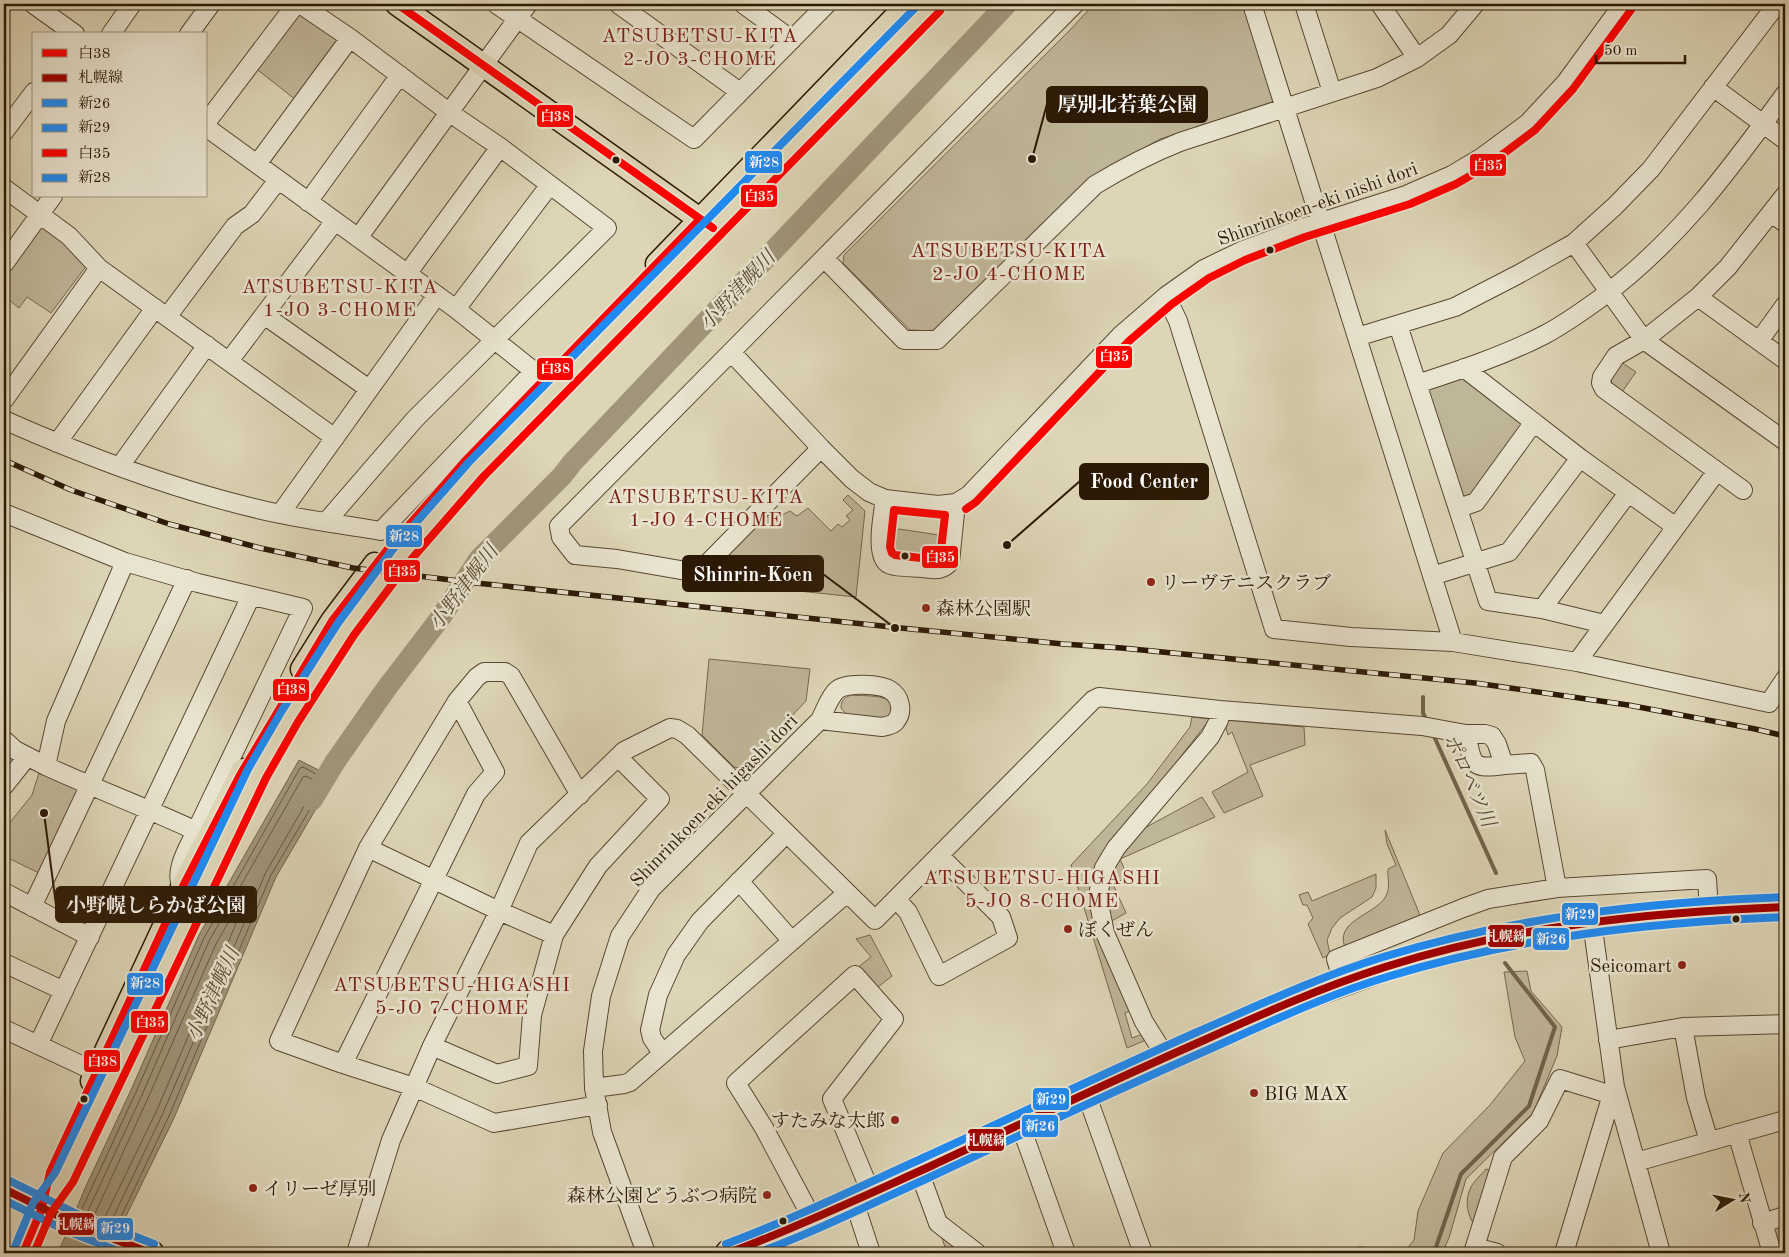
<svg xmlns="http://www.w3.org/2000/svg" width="1789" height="1257" viewBox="0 0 1789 1257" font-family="'Old Standard TT','Noto Serif JP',serif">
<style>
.green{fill:#bfb598;stroke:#75674e}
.water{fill:#a0957a;stroke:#71634b}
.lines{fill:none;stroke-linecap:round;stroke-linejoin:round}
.shore{stroke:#665740;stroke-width:1}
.stream{stroke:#71634b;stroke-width:4}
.river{stroke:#a0957a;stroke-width:21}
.minor-casing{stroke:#584831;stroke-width:20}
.major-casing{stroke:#2b1905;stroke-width:25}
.highway-casing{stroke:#2b1905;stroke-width:29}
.minor{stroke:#e9e4d0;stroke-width:18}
.major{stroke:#ddd5b6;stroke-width:22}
.highway{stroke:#ddd5b6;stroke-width:26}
.rail-casing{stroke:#2b1905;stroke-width:5.5}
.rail{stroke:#e9e4d0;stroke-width:4;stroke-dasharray:11;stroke-linecap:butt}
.bus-1-casing{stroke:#e9e4d0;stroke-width:11}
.bus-2-casing{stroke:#e9e4d0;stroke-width:11}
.bus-3-casing{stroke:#e9e4d0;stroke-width:11}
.bus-4-casing{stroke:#e9e4d0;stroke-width:11}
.bus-5-casing{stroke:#e9e4d0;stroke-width:11}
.bus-6-casing{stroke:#e9e4d0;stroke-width:11}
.bus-1{stroke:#f00;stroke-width:8}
.bus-2{stroke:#a00000;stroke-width:8}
.bus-3{stroke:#1f8af2;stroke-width:8}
.bus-4{stroke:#1f8af2;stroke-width:8}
.bus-5{stroke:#f00;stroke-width:8}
.bus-6{stroke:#1f8af2;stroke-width:8}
.bus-dot{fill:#2b1905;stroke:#e9e4d0;stroke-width:2}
.poi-dot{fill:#8f2418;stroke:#e9e4d0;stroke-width:2}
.labels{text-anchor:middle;stroke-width:5;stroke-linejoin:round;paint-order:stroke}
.street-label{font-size:19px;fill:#2b1905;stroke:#e9e4d0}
.poi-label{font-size:19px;fill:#2b1905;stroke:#e9e4d0;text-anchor:start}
.neighbourhood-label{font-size:20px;letter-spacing:1px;fill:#7a1f14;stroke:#e9e4d0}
.water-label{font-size:20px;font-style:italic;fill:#5a4b34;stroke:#e9e4d0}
.leader{fill:none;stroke:#2b1905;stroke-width:2}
.callout-dot{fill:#2b1905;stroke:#e9e4d0;stroke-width:2}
.callout{fill:#2b1905;stroke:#2b1905;stroke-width:2}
.callout-label{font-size:20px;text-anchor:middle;font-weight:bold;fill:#fff}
.line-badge{stroke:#e9e4d0;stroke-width:2}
.badge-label{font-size:14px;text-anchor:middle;font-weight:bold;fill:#fff}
</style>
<rect width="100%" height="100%" fill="#ddd5b6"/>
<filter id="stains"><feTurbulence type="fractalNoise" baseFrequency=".004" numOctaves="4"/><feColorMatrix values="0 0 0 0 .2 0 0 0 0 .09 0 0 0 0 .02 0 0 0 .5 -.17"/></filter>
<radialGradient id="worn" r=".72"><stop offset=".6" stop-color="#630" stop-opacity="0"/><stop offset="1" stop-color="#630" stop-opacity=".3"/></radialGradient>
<path class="green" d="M1094,4H1244L1276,102L1160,139L1089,179L936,331L910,330L843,263L844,255L1070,30Z
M300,8L343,38L296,100L254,67Z
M42,224L68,243L87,265L51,313L27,297L19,308L4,296V275Z
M1621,362L1636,372L1622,392L1612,386L1611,377Z
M1466,373L1525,419L1471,496L1461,498L1426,386Z
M848,495L865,511L856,597L702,581L770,513L780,516L790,511L797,516L808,508L831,531L838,524L842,527L850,520L846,516L853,510L843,500Z
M899,529L939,535L944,541L942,555L934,559L896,556L890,551L891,535Z
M709,659L810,669L806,701L745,765L738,768L734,767L702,735Z
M851,695C861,696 873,695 883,698C895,701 894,713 886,719L847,715L841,708C841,700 844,698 851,695Z
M1192,717L1210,719L1108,850L1096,874L1131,1010L1125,1013L1132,1038L1143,1034L1146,1040L1127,1048L1071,865L1147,784L1190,727Z
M1226,720L1304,727L1305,745L1250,765L1263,796L1224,813L1212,792L1248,772L1232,732L1228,735L1225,724Z
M39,773L77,790L78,795L41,874L4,856V830L32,795Z
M1202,797L1215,817L1120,859L1128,877L1113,884L1126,913L1108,923L1105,910L1110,867L1139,831Z
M1385,830L1422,920L1346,950C1332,920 1375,916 1386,896C1391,886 1387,878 1388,869L1396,865L1387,844Z
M1376,874V888L1372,897L1340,918L1332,928L1327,940L1330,954L1323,958L1308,924L1313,918L1307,905H1303L1299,895L1308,892L1312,901Z
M870,935L892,976L874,990L857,968L871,957L856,939Z
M1527,971L1531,991L1562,1027L1557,1056L1533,1113L1466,1179L1449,1238L1442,1253H1340L1359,1247L1406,1250L1414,1240L1418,1211L1443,1153L1490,1105L1525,1061L1515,1037L1504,972Z
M1486,1169L1493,1171L1477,1228C1467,1217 1464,1201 1471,1187C1474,1181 1481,1175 1486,1169Z
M1785,1220V1253H1781L1772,1224Z
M940,1232L968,1249L956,1253H947Z"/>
<path class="water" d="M299,760L334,778L276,877L174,1118L108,1253H58L86,1186L131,1090L199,935Z"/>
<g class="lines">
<path class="shore" d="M81,1211L136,1092L204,938L300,768L303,767L325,779L326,782L271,875L169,1116L117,1225
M87,1213L142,1095L209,941L303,777L306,776L317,782V784L266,872L163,1113L111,1222
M94,1216L148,1098L216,944L238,905L241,904L243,907L157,1110L104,1219"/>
<path class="stream" d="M1423,697V713L1427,721
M1433,734L1496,873
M1434,1253L1461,1174L1529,1106L1555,1027L1505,963"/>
<path class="river" d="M312,800L335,762L386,689L441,617L479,559L562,476L572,463L1007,4"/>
<g class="minor-casing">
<path id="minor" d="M33,4L75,34
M300,4L350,38L450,113L500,147L607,228L415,419L326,522
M496,4L694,139L827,4
M618,4L740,92
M743,4L792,40
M1252,4L1453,642
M1304,4L1332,92
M1380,4L1417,58
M111,34L132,4
M189,34L211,4
M1713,87L1785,140
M206,123L296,4
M206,127L456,309L545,380
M4,132L34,92
M257,164L350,38
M4,188L69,236L99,268L335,438
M308,202L400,75
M1771,213L1785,223
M358,238L528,4
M1574,243L1644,340L1785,441
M824,258L904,340H937L1095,185C1123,168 1150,154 1180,142L1377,78L1417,58L1449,35L1475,4
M4,264L53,196
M407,274L500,147
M1166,296L1178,321L1274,629L1351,637L1453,642L1577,662L1769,703L1785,679
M1698,297L1785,360
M456,309L549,186
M264,315L369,389
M167,317L235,226L252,214L278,180
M1398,325L1488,601L1542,609L1604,624
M1357,337L1455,307L1517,275L1574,243L1615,206L1651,169L1777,4
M1759,341L1785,305
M731,352L821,448L852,479L869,492L885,499L938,505L956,503L969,495L1122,334L1166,296L1204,269L1241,251L1302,228L1406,195L1452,175L1482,157L1528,123L1566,82L1623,4
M229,361L335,221
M1464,368L1580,458L1676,527
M1417,384C1460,370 1503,356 1544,335C1563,325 1580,313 1598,300C1676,243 1729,171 1785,94
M4,400L99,268
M4,420C92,459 185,494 280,514C313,521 347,525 381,531L534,371
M57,443L155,308
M821,448L698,573L617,559L575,555L561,537L559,526L1075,4
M120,466L207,345
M1743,490L1604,389L1601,383L1602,377L1616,356L1644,340L1698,297L1728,267L1785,195
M885,499C883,514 875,553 887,563C893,568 914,567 922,568C933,569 942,572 950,562L956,503
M1459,508L1476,502L1534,422
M4,513L125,562L198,583L303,608L196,831
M280,514L437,295
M125,562L56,721L46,766C96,789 147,808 196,831C190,845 174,869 181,885
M1432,576L1509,552L1580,458
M1542,609L1628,493
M1577,662L1717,471
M1466,734C1473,764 1470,770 1504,765
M4,740L15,750L46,766
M4,786L27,757
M580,795L511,676L505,672H484L477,677L457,701L368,848L279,1041L343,1064L414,1087L494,1123L598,1105
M368,848L499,911L554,935
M739,881L792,941
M4,892L90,937
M896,899L908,912L939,976L1008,938L1001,917L939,855
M32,907L187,579
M1592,922L1615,1087L1661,1253
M4,963L64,991
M1343,982L1336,959L1463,908L1488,899L1557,888L1707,879L1709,910
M1683,1027L1696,1098L1709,1141
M4,1029L96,1072
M1608,1040L1683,1027L1785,1024
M38,1045L251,596
M432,1046L497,1074L528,1066L532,1015L554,935L598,866L660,799L618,757
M662,1053L652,1038L650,1030L658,995L676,955L700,921L786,834
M1166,1057L1144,1022L1105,933L1100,909L1099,890L1104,868L1116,848L1210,737L1219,720L1220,710
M343,1064L476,794L495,772L457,701
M594,1088L624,1084L630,1082L847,893
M1086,1093L1143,1253
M1020,1124L1066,1253
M1737,1133L1772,1253
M1636,1162L1785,1120
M919,1171L938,1223L977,1253
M854,1201L871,1253
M813,1220L764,1128L736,1083L855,975L894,1019L832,1099L871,1193
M1762,1223L1785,1216
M1475,1247L1497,1253
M23,1253L42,1208
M356,1253L391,1140L432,1046L499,911L529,843L624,751L670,728L677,729L687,735L875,920L1093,700L1099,697L1220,710L1422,726L1466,734H1485L1492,736L1497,744L1504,765L1531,763L1535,770L1557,888
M646,1253L602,1132L594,1088L593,1051L601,996L620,936L651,889L820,720C825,711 829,697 837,690C846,682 881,684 890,690C900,696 904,711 896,721C893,725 887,726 882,727L820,720
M1473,1253L1503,1157L1539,1121L1560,1079L1612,1095
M1564,1253L1614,1088"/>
</g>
<g class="major-casing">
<path id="major" d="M397,4L712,228
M657,264L908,4
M302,669L332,621L375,564
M92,1081L182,888L243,770
M42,1208L64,1178L257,773L289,717L346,629L401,556L477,469L933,4"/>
</g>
<g class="highway-casing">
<path id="highway" d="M4,1189L71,1222L150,1253
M729,1253L772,1237L813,1220L1166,1057L1297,999L1385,967L1473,943L1592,922L1709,910L1785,907"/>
</g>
<use href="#minor" class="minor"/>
<use href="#major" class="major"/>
<use href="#highway" class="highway"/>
<g class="rail-casing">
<path id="rail" d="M4,460L71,490L169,524L260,548L353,568L476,583L901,628L1063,644L1122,648L1475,683L1628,705L1755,729L1785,736"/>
</g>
<use href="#rail" class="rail"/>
<g class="bus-1-casing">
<path id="bus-1" d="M397,4L713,228
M23,1253L42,1208L50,1172L182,888L240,775L332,621L387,550L466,460L700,219"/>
</g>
<g class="bus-2-casing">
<path id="bus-2" d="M4,1189L71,1222L150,1253
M729,1253C798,1227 864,1196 931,1166C1021,1124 1111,1081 1202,1041C1262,1014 1322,987 1385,967C1514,926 1651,912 1785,907"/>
</g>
<g class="bus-3-casing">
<path id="bus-3" d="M4,1200L67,1231L123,1253
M757,1253C815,1232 871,1204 928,1178C1022,1134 1117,1090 1212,1048C1270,1022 1329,994 1390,976C1519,937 1652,922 1785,917"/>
</g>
<g class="bus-4-casing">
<path id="bus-4" d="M8,1180L75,1213L154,1244
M726,1244C793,1219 857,1188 923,1158C1013,1117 1103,1074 1195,1033C1257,1006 1318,977 1383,957C1513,917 1649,902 1785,897"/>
</g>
<g class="bus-5-casing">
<path id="bus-5" d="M966,509L976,502L1129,341L1172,304L1209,278L1245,260L1305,237L1410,204L1456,184L1487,166L1535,130L1573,89L1631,10
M894,510L945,515L940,558L938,560L895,555L892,553L890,547Z
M34,1253L51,1213L73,1182L266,778L298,722L354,635L409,562L484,476L940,11"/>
</g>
<g class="bus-6-casing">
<path id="bus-6" d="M14,1249L33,1203L55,1173L248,769L281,712L338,623L393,549L469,462L919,4"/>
</g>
<use href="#bus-1" class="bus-1"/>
<use href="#bus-2" class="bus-2"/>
<use href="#bus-3" class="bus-3"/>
<use href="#bus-4" class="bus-4"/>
<use href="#bus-5" class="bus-5"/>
<use href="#bus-6" class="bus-6"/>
</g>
<g class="bus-dot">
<circle cx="616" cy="160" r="4.5"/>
<circle cx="1270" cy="250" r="4.5"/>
<circle cx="905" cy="556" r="4.5"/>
<circle cx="1736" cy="919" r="4.5"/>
<circle cx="84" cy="1099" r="4.5"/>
<circle cx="783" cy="1221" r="4.5"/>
</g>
<g class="poi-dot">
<circle cx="1151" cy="582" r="5"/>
<circle cx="926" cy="608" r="5"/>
<circle cx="1068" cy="929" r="5"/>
<circle cx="1682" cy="965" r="5"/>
<circle cx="1254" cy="1093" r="5"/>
<circle cx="895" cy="1120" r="5"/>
<circle cx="253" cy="1188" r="5"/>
<circle cx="767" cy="1195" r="5"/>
</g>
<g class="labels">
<g class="street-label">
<text transform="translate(1317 203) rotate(-20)" y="7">Shinrinkoen-eki nishi dori</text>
<text transform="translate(713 800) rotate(-46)" y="7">Shinrinkoen-eki higashi dori</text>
</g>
<g class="poi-label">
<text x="1161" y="589">リーヴテニスクラブ</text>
<text x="936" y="615">森林公園駅</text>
<text x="1078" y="936">ぼくぜん</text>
<text x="1672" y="972" text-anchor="end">Seicomart</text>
<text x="1264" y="1100">BIG MAX</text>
<text x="885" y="1127" text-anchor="end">すたみな太郎</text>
<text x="263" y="1195">イリーゼ厚別</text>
<text x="757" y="1202" text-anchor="end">森林公園どうぶつ病院</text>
</g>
<g class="neighbourhood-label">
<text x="700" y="42">ATSUBETSU-KITA<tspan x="700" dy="23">2-JO 3-CHOME</tspan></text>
<text x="1009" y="257">ATSUBETSU-KITA<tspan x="1009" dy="23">2-JO 4-CHOME</tspan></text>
<text x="340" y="293">ATSUBETSU-KITA<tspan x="340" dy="23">1-JO 3-CHOME</tspan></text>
<text x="706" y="503">ATSUBETSU-KITA<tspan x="706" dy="23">1-JO 4-CHOME</tspan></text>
<text x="1042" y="884">ATSUBETSU-HIGASHI<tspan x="1042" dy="23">5-JO 8-CHOME</tspan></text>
<text x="452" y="991">ATSUBETSU-HIGASHI<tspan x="452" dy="23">5-JO 7-CHOME</tspan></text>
</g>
<g class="water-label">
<text transform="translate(737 290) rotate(-47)" y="7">小野津幌川</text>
<text transform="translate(463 587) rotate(-53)" y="7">小野津幌川</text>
<text transform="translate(1470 780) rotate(66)" y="7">ポロベツ川</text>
<text transform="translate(212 994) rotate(-65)" y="7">小野津幌川</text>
</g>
</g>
<path class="leader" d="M1032 159L1047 104M1007 545L1080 481M895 628L823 574M44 813L56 905"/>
<g class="callout-dot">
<circle cx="1032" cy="159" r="5"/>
<circle cx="1007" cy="545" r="5"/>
<circle cx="895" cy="628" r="5"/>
<circle cx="44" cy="813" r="5"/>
</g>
<g class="callout">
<rect x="1047" y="87" width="160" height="35" rx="5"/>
<rect x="1080" y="464" width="128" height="35" rx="5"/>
<rect x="683" y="556" width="140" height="35" rx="5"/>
<rect x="56" y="887" width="200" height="35" rx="5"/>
</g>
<g class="callout-label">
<text x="1127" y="111">厚別北若葉公園</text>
<text x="1144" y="488">Food Center</text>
<text x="753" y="581">Shinrin-Kōen</text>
<text x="156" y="912">小野幌しらかば公園</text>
</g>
<g class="line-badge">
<rect x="536" y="104" width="38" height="24" rx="5" fill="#f00"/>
<rect x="744" y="150" width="39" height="24" rx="5" fill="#1f8af2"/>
<rect x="1469" y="153" width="38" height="24" rx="5" fill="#f00"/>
<rect x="740" y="184" width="38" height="24" rx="5" fill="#f00"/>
<rect x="1095" y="345" width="38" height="24" rx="5" fill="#f00"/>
<rect x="536" y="357" width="38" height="24" rx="5" fill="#f00"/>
<rect x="385" y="524" width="38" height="24" rx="5" fill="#1f8af2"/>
<rect x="921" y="545" width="38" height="24" rx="5" fill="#f00"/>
<rect x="383" y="559" width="38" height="24" rx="5" fill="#f00"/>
<rect x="272" y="678" width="38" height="24" rx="5" fill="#f00"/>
<rect x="1561" y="902" width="38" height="24" rx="5" fill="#1f8af2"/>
<rect x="1487" y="924" width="38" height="24" rx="5" fill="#a00000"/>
<rect x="1532" y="927" width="38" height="24" rx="5" fill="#1f8af2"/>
<rect x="126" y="972" width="38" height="24" rx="5" fill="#1f8af2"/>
<rect x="130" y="1010" width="39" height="24" rx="5" fill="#f00"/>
<rect x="83" y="1049" width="38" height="24" rx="5" fill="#f00"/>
<rect x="1032" y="1087" width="38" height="24" rx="5" fill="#1f8af2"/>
<rect x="1021" y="1114" width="38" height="24" rx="5" fill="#1f8af2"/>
<rect x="967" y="1128" width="38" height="24" rx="5" fill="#a00000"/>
<rect x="57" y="1212" width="38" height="24" rx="5" fill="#a00000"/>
<rect x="96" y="1217" width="38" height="24" rx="5" fill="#1f8af2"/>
</g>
<g class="badge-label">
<text x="555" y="121">白38</text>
<text x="764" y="167">新28</text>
<text x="1488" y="170">白35</text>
<text x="759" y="201">白35</text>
<text x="1114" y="361">白35</text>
<text x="555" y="373">白38</text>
<text x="404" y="541">新28</text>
<text x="940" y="562">白35</text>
<text x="402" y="576">白35</text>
<text x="291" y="694">白38</text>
<text x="1580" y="919">新29</text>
<text x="1506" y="941">札幌線</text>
<text x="1551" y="944">新26</text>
<text x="145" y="988">新28</text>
<text x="150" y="1027">白35</text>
<text x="102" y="1066">白38</text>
<text x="1051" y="1104">新29</text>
<text x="1040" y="1131">新26</text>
<text x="986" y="1145">札幌線</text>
<text x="76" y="1229">札幌線</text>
<text x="115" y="1233">新29</text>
</g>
<rect width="1789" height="1257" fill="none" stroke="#ddd5b6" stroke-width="20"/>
<rect x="5" y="5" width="1779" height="1247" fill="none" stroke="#2b1905" stroke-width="2.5"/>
<rect x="10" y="10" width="1769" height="1237" fill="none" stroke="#2b1905"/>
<rect x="32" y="32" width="175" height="165" fill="#e9e4d0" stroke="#9d937f"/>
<rect x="42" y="49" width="25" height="8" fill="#ff0000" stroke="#9d937f"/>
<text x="78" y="58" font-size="15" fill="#2b1905">白38</text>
<rect x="42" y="74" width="25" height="8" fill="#a00000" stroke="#9d937f"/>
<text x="78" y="82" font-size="15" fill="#2b1905">札幌線</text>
<rect x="42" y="99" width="25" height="8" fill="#1f8af2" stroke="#9d937f"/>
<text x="78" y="108" font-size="15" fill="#2b1905">新26</text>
<rect x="42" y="124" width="25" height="8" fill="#1f8af2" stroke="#9d937f"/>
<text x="78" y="132" font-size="15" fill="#2b1905">新29</text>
<rect x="42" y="149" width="25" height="8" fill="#ff0000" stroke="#9d937f"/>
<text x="78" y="158" font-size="15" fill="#2b1905">白35</text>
<rect x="42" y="174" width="25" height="8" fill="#1f8af2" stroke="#9d937f"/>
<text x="78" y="182" font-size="15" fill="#2b1905">新28</text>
<g transform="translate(1732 1200) rotate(80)" stroke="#e9e4d0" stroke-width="4" paint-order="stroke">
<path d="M0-4L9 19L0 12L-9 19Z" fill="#2b1905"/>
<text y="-8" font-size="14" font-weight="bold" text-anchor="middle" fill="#2b1905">N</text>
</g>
<path d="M1596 55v8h89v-8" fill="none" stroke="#2b1905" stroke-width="2.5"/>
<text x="1604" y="55" font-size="15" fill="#2b1905" stroke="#e9e4d0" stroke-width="4" paint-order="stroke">50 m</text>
<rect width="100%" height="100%" filter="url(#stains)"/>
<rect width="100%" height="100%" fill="url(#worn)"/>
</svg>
